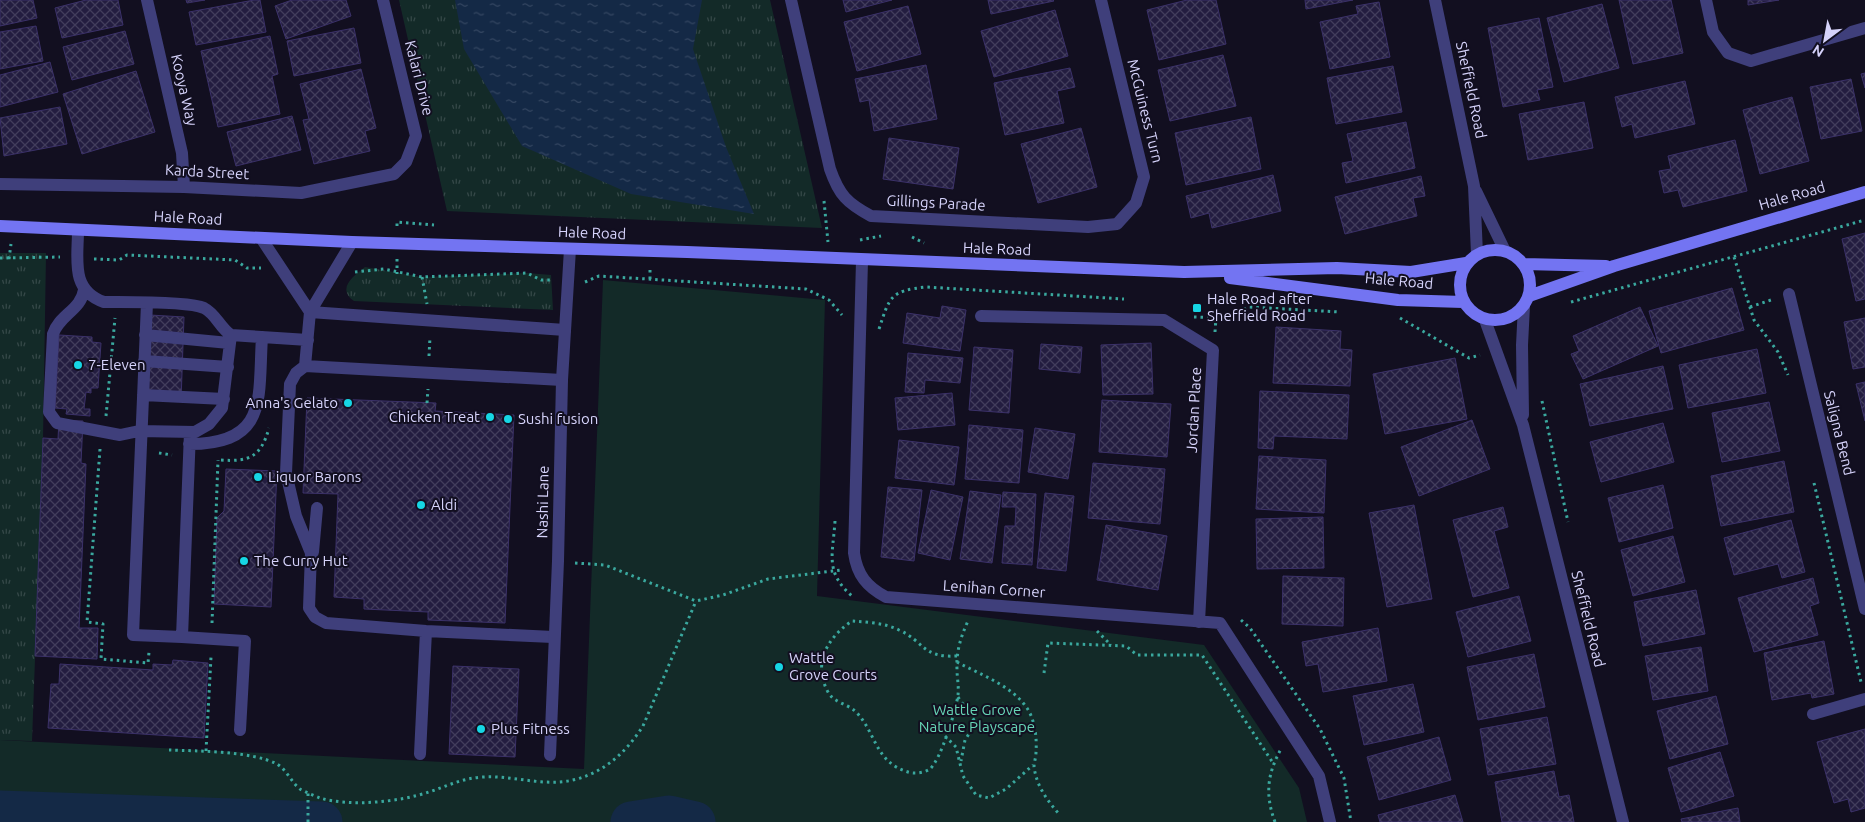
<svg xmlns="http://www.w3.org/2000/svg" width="1865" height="822" viewBox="0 0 1865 822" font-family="Ubuntu,sans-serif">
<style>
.grass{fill:url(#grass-tufts)}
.park{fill:#132a28}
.water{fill:url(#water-ripples)}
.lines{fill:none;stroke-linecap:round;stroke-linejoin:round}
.river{stroke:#142946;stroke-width:41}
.building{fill:url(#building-cross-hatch);stroke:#3b3169}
.path{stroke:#3aa89e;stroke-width:3;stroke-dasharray:2.5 4;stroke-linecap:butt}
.lane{stroke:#3f3f7b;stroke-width:12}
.street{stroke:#3f3f7b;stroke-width:12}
.secondary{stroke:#7374f2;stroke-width:12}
.poi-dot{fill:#16d6e4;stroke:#120f20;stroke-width:2}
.labels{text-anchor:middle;stroke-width:4;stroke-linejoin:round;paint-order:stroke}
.street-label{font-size:15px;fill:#d6d3fb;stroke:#120f20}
.poi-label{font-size:15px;fill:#d6d3fb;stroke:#120f20;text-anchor:start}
.park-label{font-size:15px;fill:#66d4b5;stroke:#120f20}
</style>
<defs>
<pattern id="grass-tufts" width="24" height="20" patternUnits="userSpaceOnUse" patternTransform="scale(1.25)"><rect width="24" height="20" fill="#132a28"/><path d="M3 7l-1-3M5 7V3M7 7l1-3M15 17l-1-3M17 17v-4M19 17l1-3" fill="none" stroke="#354848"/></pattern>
<pattern id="water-ripples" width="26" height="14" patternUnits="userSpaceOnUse" patternTransform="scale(1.25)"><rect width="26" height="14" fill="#142946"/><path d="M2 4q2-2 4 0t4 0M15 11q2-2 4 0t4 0" fill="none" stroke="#354762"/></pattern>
<pattern id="building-cross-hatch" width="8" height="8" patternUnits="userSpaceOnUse" patternTransform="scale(1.25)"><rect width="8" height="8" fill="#231d40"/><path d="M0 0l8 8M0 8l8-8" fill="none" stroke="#423d5c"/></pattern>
</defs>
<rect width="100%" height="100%" fill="#120f20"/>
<path class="grass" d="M399,0H770L822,228L447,211Z
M0,253H46L43,438L32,741L0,740Z
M365,267L422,277L527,273L551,275L553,310L354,301C336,288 354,276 365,267Z"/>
<path class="park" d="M603,280L825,300L817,596L1204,645L1299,788L1307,822H0V740L584,769Z"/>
<path class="water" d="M455,0H702L693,49L726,147L754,214L631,194L522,146L464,49Z"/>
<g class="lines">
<path class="river" d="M0,811L322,822
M631,822L669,816L695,822"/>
</g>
<path class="building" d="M0,0H33L37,18L0,26Z
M86,0H118L123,25L62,38L55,8Z
M186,0H205L187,3Z
M254,0H260L266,32L196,45L189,12Z
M292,0H346L351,16L286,39L275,6Z
M843,0H892L846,12Z
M988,0H1053L1054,1L991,14Z
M1187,0H1216L1226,44L1159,60L1147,10Z
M1305,0H1353L1306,9Z
M1619,0H1671L1683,53L1633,64Z
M1748,0H1779L1748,5Z
M1379,2L1390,57L1330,69L1320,22L1358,14L1356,6Z
M1602,4L1619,68L1564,82L1547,18Z
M908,6L921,54L857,71L844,22Z
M1055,10L1068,56L994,77L981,31Z
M1539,18L1553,87L1537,90L1540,100L1503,107L1488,28Z
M36,26L43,61L0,69V32Z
M354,28L361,63L294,76L287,41Z
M125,31L134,64L72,80L63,47Z
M270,36L278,74L272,76L280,114L218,127L201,51Z
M1223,55L1236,106L1170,121L1158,70Z
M50,62L58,92L0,107V75Z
M926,65L937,119L874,131L869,100L860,102L855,79Z
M1393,66L1402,112L1336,124L1327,78Z
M1070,68L1075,87L1057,91L1064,123L1005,135L994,83Z
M361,69L376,128L365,131L370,151L314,164L303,120L309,119L300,84Z
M136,71L155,132L82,154L63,94Z
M1865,73V88L1861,74Z
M1851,79L1862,131L1821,139L1810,87Z
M1685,81L1695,124L1635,138L1632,124L1622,127L1615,97Z
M1792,97L1809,161L1760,174L1743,110Z
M1584,102L1593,148L1528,160L1519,114Z
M60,107L67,144L4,156L0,118Z
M292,116L301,150L236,166L227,132Z
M1251,117L1261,169L1186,185L1175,133Z
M1406,122L1415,168L1346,183L1342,163L1353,161L1347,134Z
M1081,128L1097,187L1038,203L1021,144Z
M889,138L959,148L953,189L883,179Z
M1735,140L1747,191L1683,207L1678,190L1664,193L1659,171L1671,169L1668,156Z
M1273,175L1281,211L1212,228L1209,213L1191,218L1186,196Z
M1421,176L1425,196L1413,198L1417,216L1345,234L1335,197Z
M1865,233V299L1856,301L1842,239Z
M1732,288L1744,330L1661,353L1649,311Z
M942,306L966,310L960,351L903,343L907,313L940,318Z
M1640,307L1658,346L1583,379L1571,354L1579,351L1573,336Z
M150,315L184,317L181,401L147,399Z
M1865,318V367L1853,369L1844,322Z
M1276,327L1341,331L1340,349L1352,350L1350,386L1273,383Z
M59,335L92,337V342L101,343L98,388H91V393L86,392L84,409H90V416L66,414L67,409L55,408Z
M1151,343L1153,394L1103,395L1101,345Z
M1041,344L1082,347L1080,373L1039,369Z
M974,347L1013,350L1009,413L969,410Z
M1757,349L1766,393L1688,408L1679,365Z
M908,353L963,358L960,383L925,380L924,393L905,392Z
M1455,358L1467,419L1385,434L1373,374Z
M1663,366L1673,409L1590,426L1580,384Z
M1865,382V421L1856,384Z
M1260,391L1349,395L1347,439L1274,436L1273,449L1258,448Z
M952,393L955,425L898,430L895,398Z
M307,398L436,403L435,411L514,415L505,623L428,620V612L364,609V599L334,597L338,494L303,493Z
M1102,400L1171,404L1167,457L1099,452Z
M1769,402L1780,451L1722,462L1712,413Z
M59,420L83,421L81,463L86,464L79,628H98L97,659L35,656L43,438L58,439Z
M1472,420L1490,469L1419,496L1401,447Z
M1663,423L1674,462L1601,482L1590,442Z
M969,425L1023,430L1019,483L965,479Z
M1035,428L1075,434L1068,479L1028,472Z
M899,440L959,447L954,485L895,478Z
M1259,456L1326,460L1324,513L1256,509Z
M1784,461L1794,512L1721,526L1711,476Z
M1093,463L1165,469L1160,524L1088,518Z
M226,469L277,471L271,607L214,604L217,518L224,511Z
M1663,485L1673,528L1619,542L1608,498Z
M888,487L922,490L914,561L881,557Z
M931,490L963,497L950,560L918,553Z
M970,491L1001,495L992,563L960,559Z
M1003,492L1036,494L1032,565L1002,563L1005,526H1015L1016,507H1002Z
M1045,493L1074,496L1066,571L1037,568Z
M1414,505L1432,599L1387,607L1369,513Z
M1503,507L1508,527L1494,531L1509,588L1473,597L1453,520Z
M1323,517L1324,568L1257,569L1256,519Z
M1791,520L1805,572L1782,578L1778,564L1734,575L1724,538Z
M1106,525L1167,536L1158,590L1097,580Z
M1673,536L1685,582L1633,596L1621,550Z
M1283,576L1344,578L1343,626L1282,624Z
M1813,578L1819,603L1810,606L1818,635L1754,652L1738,598Z
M1696,590L1705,634L1643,646L1634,602Z
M1519,596L1531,641L1468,657L1456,612Z
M1378,628L1387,681L1323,692L1318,664L1306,666L1302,642Z
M1824,641L1834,694L1812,698L1811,693L1772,700L1764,653Z
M1701,647L1708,691L1653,700L1645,656Z
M1534,654L1545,707L1478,720L1467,667Z
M173,660L208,663L204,738L48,728L51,684H59L60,664L153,670V664L172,665Z
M453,666L519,669L515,757L449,754Z
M1413,684L1424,732L1364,745L1353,696Z
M1716,696L1728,744L1670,759L1657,711Z
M1547,717L1556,764L1488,775L1480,729Z
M1865,729V808L1851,812L1848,799L1834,803L1817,742Z
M1439,737L1451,780L1379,800L1367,757Z
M1720,752L1734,796L1681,812L1668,768Z
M1554,771L1559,797L1569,795L1574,822H1502L1495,782Z
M1455,795L1463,822H1380L1378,815Z
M1738,808L1740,822H1682L1681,819Z"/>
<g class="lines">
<path class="path" d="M824,201L828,242
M397,226V222L434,225
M912,237L924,243
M860,240L881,236
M1734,257L1754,320L1778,352L1788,375
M0,258L60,257
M9,259L11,244
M94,259L119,260L127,255L235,260L247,268H261
M397,259V274
M355,272L384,269L422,277L527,273L541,280H551
M422,277L427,304
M650,279V267
M585,282L599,276L806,289L829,300L842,315
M1571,302L1865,220
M1750,307L1774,299
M1194,317L1228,318L1249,307L1340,312
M1400,318L1469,358L1480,355
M879,329C890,296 890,291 926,287L1124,299
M1215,332L1216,318
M429,356L430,337
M1542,401L1568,522
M427,403L428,389
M106,416L115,318
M100,449L87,622L103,624L101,659L148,663L149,652
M159,453L172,455
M221,460C249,462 261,457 269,428
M1814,483L1861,682
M835,521C833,555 824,572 853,597
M575,563L605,565L696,601L723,595L768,579L841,570
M1241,620L1250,628L1320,729L1344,778L1351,822
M212,623L218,460
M1097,631L1111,645
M957,656C922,658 925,642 899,630C885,623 867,622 852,621C828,637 812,663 828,692C833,702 847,704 855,711C876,731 874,762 908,772C914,774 924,773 930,769C941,759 956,710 958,695C959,686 957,678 957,669C956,652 961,636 968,621
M957,662C981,675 1011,685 1027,708C1035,720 1037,738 1036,752C1036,758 1034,762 1034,767C1037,787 1047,800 1059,814
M1044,673L1048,643L1126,646L1137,655H1202L1273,763
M958,697L976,723L965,740L961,761
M945,736L956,747L963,776L976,795L989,798L1006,789L1033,765
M169,750C197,751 252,751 277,764C287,770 291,782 300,789C305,792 315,796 320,798C351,807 399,802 429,792C447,786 463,778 483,777C514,775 545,788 577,779C606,771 627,751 643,726L696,601
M206,751L211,657
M308,822V792
M1275,822C1265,795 1267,774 1281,749"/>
<path class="lane" d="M78,230C78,259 70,290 104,302C124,302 189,301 204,308C216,314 220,328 231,335L308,340
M261,238L310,312L352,242
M84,290C81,310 59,315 53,334L49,412L57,423L120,435L139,431L195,432L209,424L222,408L231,335
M147,303L133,635L182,637L190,432
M145,335L229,343
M144,361L228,367
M305,366L310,312L565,330
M143,395L224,399
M189,444C269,444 258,398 262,337
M313,552L317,508
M182,637L245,641L240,730
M553,637L426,631L326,623L315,617L309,608L311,553L296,516L286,473L290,384L296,373L305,366L562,380
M1813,714L1865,699
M420,754L426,631"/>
<path class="street" d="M147,0L182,153L184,187
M791,0L830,169C839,195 847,203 871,216L1088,227L1117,224L1136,203L1144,177L1101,0
M1435,0L1474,186L1477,254
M1706,0L1713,32L1728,53L1751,61L1865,28
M0,184L184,187L301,193L394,174L406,162L416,136L383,0
M1476,191L1505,251
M862,261L854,553C857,575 867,587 886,597L1220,623L1319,776L1330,822
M1789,294L1865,609
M981,316L1164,320L1213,350L1199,622
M1485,320L1523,425L1623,822
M1523,415L1522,345L1524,306
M550,755L558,561L562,380L570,249"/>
<path class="secondary" d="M0,226L352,242L687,252L1184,272L1337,268L1411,272L1466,263
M1460 285a35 35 0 1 1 70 0a35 35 0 1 1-70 0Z
M1524,264L1606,266
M1230,278L1398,300L1463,302
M1529,296L1614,266L1865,192"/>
</g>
<g class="poi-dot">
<rect x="1192" y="303" width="10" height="10" rx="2.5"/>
<circle cx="78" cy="365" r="5"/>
<circle cx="348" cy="403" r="5"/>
<circle cx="490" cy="417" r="5"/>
<circle cx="508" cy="419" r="5"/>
<circle cx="258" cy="477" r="5"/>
<circle cx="421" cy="505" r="5"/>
<circle cx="244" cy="561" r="5"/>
<circle cx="779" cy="667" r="5"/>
<circle cx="481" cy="729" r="5"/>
</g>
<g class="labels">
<g class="street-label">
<text transform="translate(419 78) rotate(76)" y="5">Kalari Drive</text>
<text transform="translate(184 90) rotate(77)" y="5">Kooya Way</text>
<text transform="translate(1471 90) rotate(78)" y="5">Sheffield Road</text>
<text transform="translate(1145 111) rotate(76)" y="5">McGuiness Turn</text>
<text transform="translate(207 172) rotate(3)" y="5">Karda Street</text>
<text transform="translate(1792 196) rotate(-16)" y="5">Hale Road</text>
<text transform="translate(936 203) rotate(3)" y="5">Gillings Parade</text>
<text transform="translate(188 218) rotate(3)" y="5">Hale Road</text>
<text transform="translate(592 233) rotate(2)" y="5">Hale Road</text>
<text transform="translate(997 249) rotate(2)" y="5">Hale Road</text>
<text transform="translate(1399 281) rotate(5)" y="5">Hale Road</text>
<text transform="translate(1194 410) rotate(-87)" y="5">Jordan Place</text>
<text transform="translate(1839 433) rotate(76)" y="5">Saligna Bend</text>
<text transform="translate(543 502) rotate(-89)" y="5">Nashi Lane</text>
<text transform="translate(994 589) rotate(4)" y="5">Lenihan Corner</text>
<text transform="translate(1588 619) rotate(76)" y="5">Sheffield Road</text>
</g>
<g class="poi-label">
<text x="1207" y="304">Hale Road after<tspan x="1207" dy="17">Sheffield Road</tspan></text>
<text x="88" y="370">7-Eleven</text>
<text x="338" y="408" text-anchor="end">Anna's Gelato</text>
<text x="480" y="422" text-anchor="end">Chicken Treat</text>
<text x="518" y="424">Sushi fusion</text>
<text x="268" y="482">Liquor Barons</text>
<text x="431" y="510">Aldi</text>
<text x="254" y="566">The Curry Hut</text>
<text x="789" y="663">Wattle<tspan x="789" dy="17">Grove Courts</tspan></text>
<text x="491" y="734">Plus Fitness</text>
</g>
<g class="park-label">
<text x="977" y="715">Wattle Grove<tspan x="977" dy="17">Nature Playscape</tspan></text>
</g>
</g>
<g transform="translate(1825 40) rotate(212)" stroke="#120f20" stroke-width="4" paint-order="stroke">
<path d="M0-4L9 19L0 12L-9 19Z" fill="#d6d3fb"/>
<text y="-8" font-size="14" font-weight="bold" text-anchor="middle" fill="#d6d3fb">N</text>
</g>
</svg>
